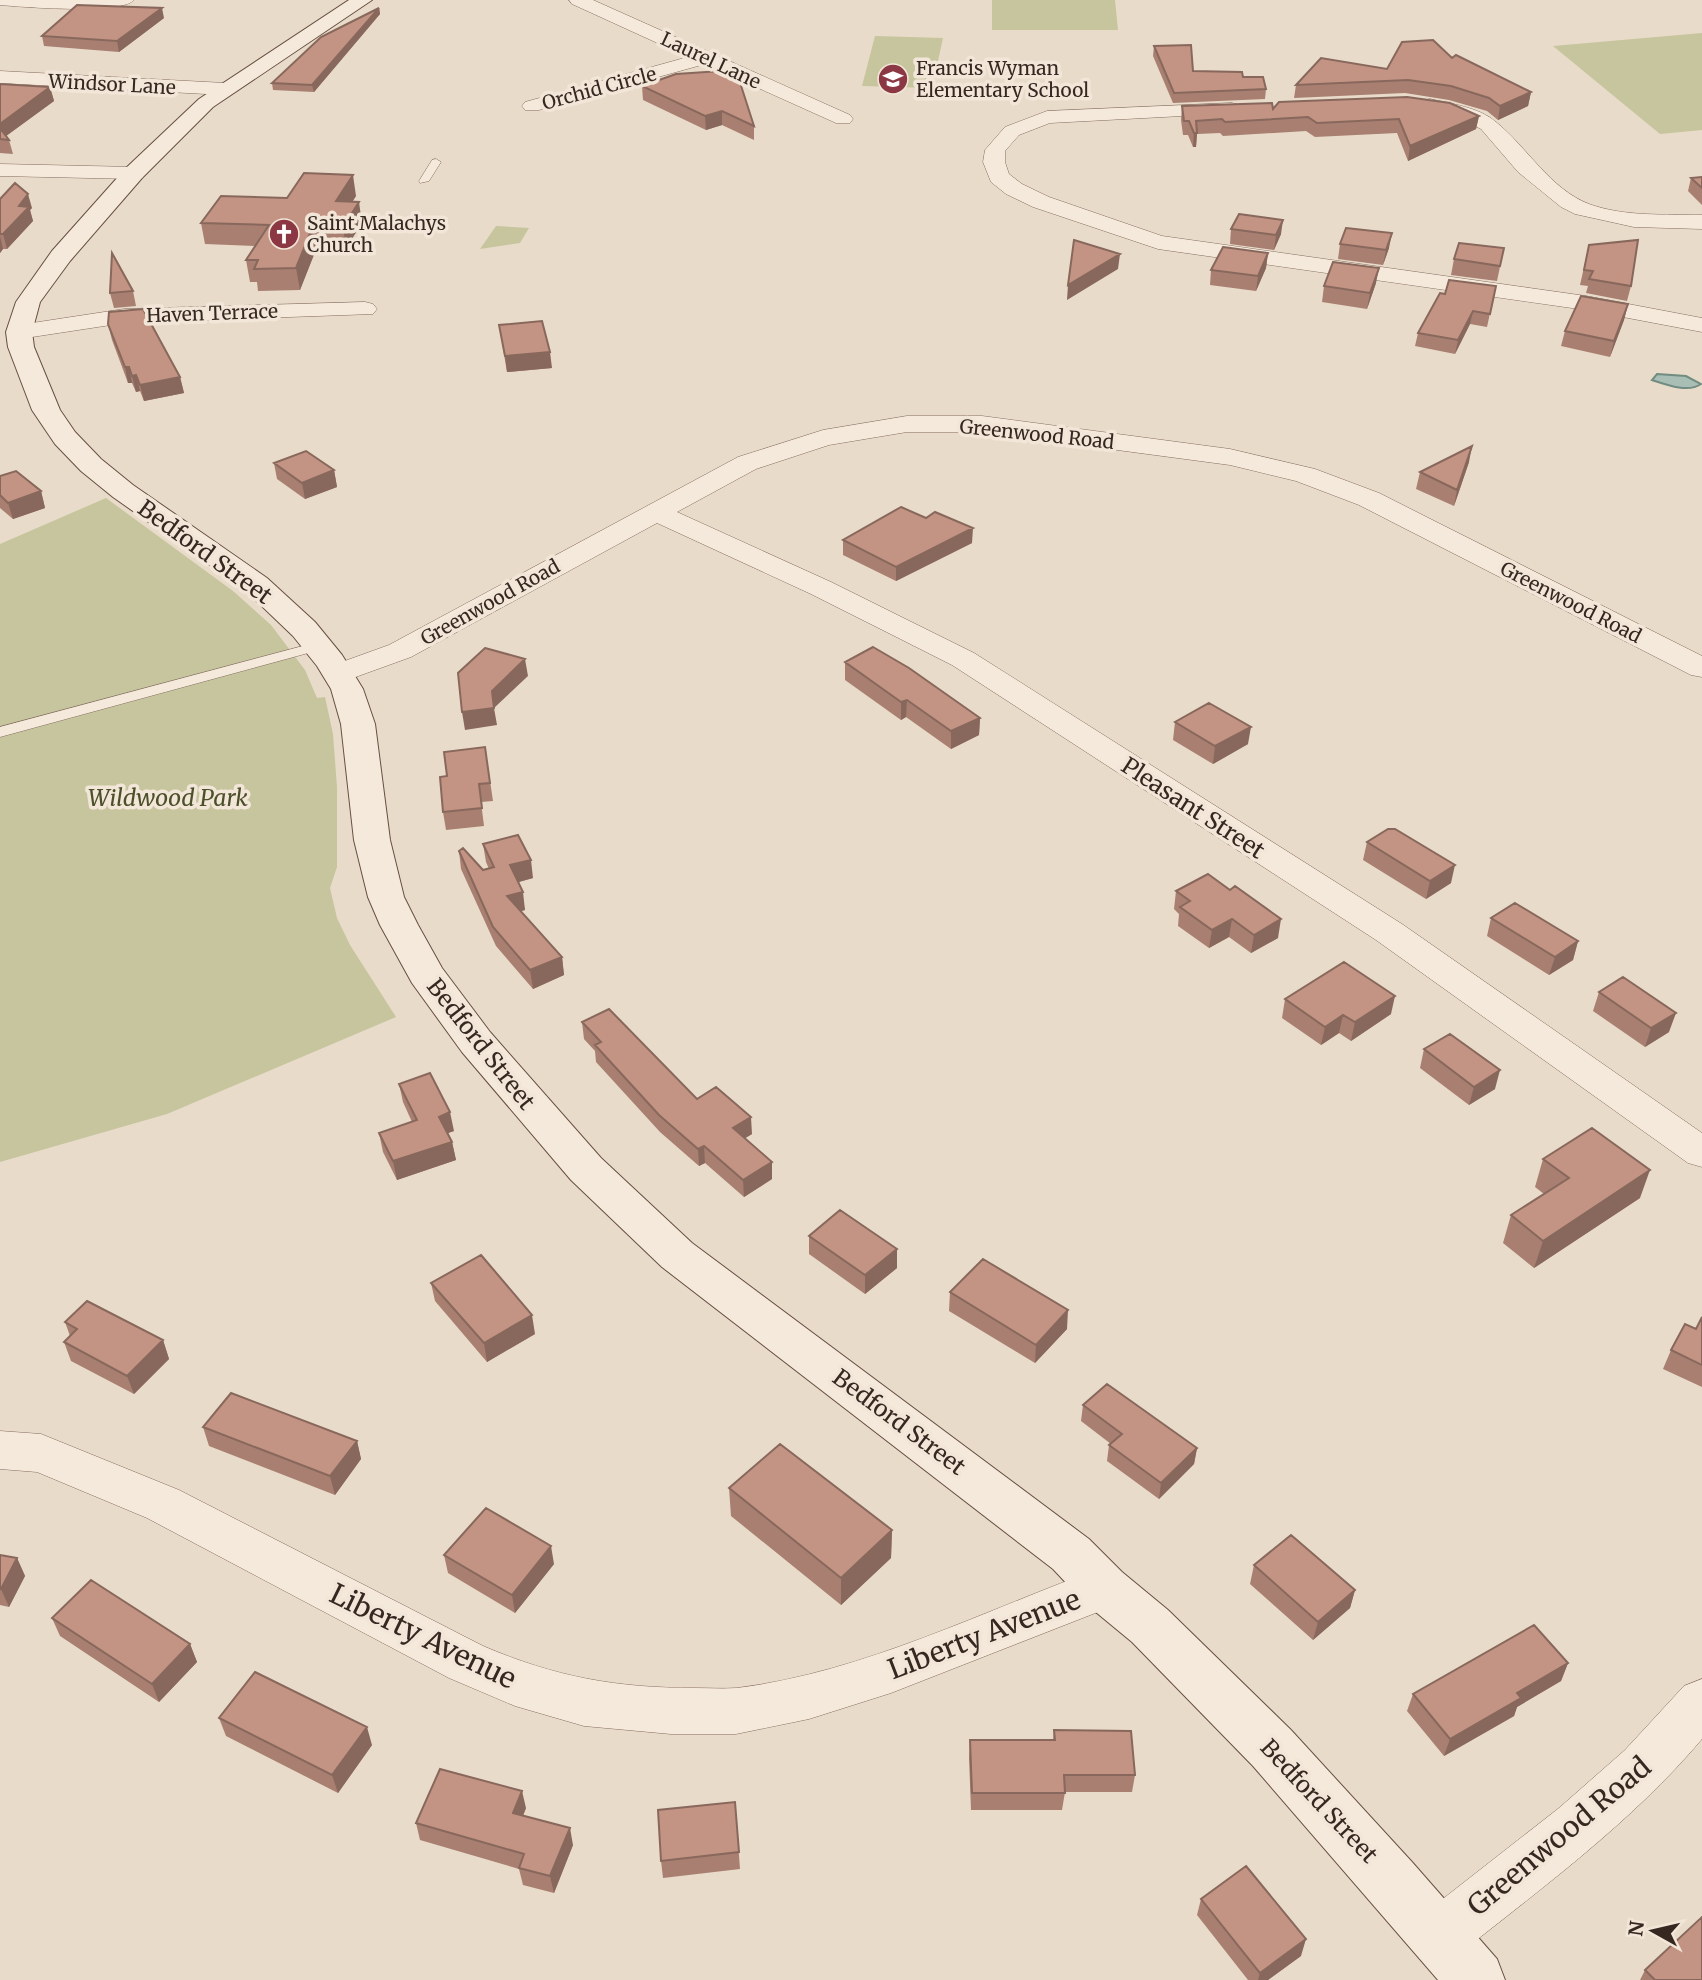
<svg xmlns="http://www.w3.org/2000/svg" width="1702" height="1980" viewBox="0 0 1702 1980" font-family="Merriweather,serif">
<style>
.green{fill:#c6c59e}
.water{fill:#a9beb5;stroke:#718c81;stroke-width:2}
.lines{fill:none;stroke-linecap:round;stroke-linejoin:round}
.service-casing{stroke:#846d60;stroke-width:1}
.minor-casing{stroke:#846d60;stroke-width:1}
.secondary-casing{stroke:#664f43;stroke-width:2}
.service{fill:#f5e9db;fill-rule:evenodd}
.minor{fill:#f5e9db;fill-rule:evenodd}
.secondary{fill:#f5e9db;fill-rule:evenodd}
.wall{fill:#a87f71}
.shaded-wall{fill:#88685c}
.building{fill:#c39483;stroke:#88685c;stroke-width:2}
.labels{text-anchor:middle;stroke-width:7;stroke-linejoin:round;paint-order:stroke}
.far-street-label{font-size:19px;fill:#362821;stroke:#f2e6d8}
.far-poi-label{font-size:19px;fill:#362821;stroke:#f2e6d8;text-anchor:start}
.street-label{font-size:23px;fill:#362821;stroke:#f2e6d8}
.park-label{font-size:23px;font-style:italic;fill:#4c502a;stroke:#f2e6d8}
.near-street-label{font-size:28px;fill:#362821;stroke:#f2e6d8}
</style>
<rect width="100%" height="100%" fill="#e9dbc9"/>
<path class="green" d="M992,0H1115L1118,30H992Z
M1702,33V130L1660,134L1553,46Z
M875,36L943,38L932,88L862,86Z
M496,226L529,228L520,243L480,249Z
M106,498L233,591L271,625L305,670L317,698L325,697L333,734L337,787V867L330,888L337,918L350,945L396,1017L167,1114L0,1162V544Z"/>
<path class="water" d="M1657,374L1686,376L1701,384C1688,393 1667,385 1652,380Z"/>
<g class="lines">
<g class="service-casing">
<path id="service" d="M436,159L441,162L429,181L420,183L419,181L432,160Z
M318,642L323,643L325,646L323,649L0,737V727Z"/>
</g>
<g class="minor-casing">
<path id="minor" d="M0,0H134C121,15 23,7 0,5Z
M569,0H593L850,115L853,119L850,123H836L705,64L539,110H525L522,106L525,102L688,57L572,4Z
M0,71L225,83L232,85L235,89L232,93L225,95L0,83Z
M1430,99C1451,104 1479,107 1496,122C1527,147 1550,189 1589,204C1625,217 1665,214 1702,215V229L1634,227L1575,214L1561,207L1518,172L1481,129L1462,119L1423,109L1420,105L1423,101Z
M1232,103L1239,105L1242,109L1239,113L1050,123L1019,135L1005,151V162L1009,174L1022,184L1049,197L1162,236L1586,296L1702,318V332L1586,310L1158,249L1033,207L1006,194L991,182L983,162L985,150L1005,127L1047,111Z
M0,164L134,167L142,168L145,173L142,178L134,179L0,176Z
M365,302L373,304L377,309L373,314L124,323L19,339L10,337L7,332L10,327L19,325L124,309Z
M907,416H982L1230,449L1315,469L1379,493L1702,656V677L1691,675L1359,505L1296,481L1230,465L982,432H907L829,445L756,469L677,512L831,582L974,653L1402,924L1702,1133V1167L1688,1163L1376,940L952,665L811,594L657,523L411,657L339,683L328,681L324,674L328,667L389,645L738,457L823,430Z
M0,1431L41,1434L179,1490L483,1646C555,1677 617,1688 695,1688C709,1688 723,1689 737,1688C865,1672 985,1610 1104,1567L1121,1573L1128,1588L1121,1603L891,1693L809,1719L736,1734H671L584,1726L515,1706L449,1678L147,1518L37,1472L0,1469Z
M1702,1679V1739C1632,1822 1543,1887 1459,1954L1440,1962L1421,1954L1413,1935L1421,1916L1559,1808L1625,1750L1684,1686Z"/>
</g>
<g class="secondary-casing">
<path id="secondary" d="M349,0H372L213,107L142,178L70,261L40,302L32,332L34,347L60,410L75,432L101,459L133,485L267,578L315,622L342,655L363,689L375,724L390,840L404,897L418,925L442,968L490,1032L601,1158L692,1243L1089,1539L1122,1572L1168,1610L1291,1730L1412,1862L1497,1959L1505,1980H1438L1253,1766L1132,1642L1086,1604L1053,1569L662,1267L571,1180L462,1052L412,983L380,925L368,897L354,840L341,724L331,689L317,666L293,636L245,590L113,497L81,471L55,444L32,410L8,347L6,332L16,302L52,251L126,168L199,99Z"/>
</g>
<use href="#service" class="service"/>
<use href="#minor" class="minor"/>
<use href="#secondary" class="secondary"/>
</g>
<path class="wall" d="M379,8L380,14L314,92L273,90L272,83Z
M164,18L119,52L44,46L42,36Z
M1154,46L1193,71L1243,77L1266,89L1265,99L1173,103L1153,56Z
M1452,58L1531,92L1528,106L1498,120L1487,111L1449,100L1405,93L1294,98L1296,85Z
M676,74L754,126V140L722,125L706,130L643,100L642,86Z
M0,84L50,87L54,101L6,136L9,140L13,154L0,153Z
M1182,106L1273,109L1479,116L1476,129L1408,161L1397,133L1315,137L1306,131L1223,136L1220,133L1197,134L1196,147H1193L1188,135H1183L1181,120Z
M1702,177V205L1688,191L1691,178Z
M356,196L352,202L362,223L346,248L317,247L300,290L258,291L257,282H250L246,260L255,246L205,244L201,223L287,198Z
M0,199L32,208L30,210L33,221L7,249H3L0,253Z
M1231,229L1281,234L1274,250L1230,244Z
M1340,244L1389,248L1383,265L1338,259Z
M1589,245L1631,286L1627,301L1586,293L1588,286L1580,285Z
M1504,248L1497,281L1451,275L1454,259Z
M1268,253L1266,268L1256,291L1210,285L1211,270Z
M1376,283L1367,309L1322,302L1324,286Z
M1496,286L1487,327L1470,324L1455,354L1415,346L1418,333L1445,294Z
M133,291L136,306L114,308L110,293Z
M1628,304L1624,320L1610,357L1561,346L1565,331Z
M108,324L180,377L184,393L144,401L140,391L136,392L132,383H128L112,340Z
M499,325L552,368L507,372Z
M1469,462L1454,506L1416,489L1420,472Z
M274,463L334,470L337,487L305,499L277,479Z
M0,476L41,491L45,508L13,519L0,508Z
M926,518L972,543L896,581L843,555V540Z
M845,662L980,718L979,735L951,749L906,717L901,720L845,680Z
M1175,722L1248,744L1213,764L1173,740Z
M485,747L493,801L481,802L484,826L446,830L443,812L447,776Z
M1367,842L1451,883L1426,899L1363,860Z
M483,844L533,878L518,882L525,910L521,911L562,957L564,975L533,989L496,946L461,869L459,851L483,870L489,869L486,862Z
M1176,891L1278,938L1251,953L1229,937L1209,948L1178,926L1179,914L1174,909Z
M1491,918L1578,941L1573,960L1549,975L1487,936Z
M1599,992L1669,1032L1645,1047L1593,1011Z
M1285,999L1391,1014L1351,1041L1339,1033L1321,1045L1282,1018Z
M582,1022L697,1099L752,1134L745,1138L772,1162V1179L744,1197L705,1163L699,1166L660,1132L596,1062L595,1051L584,1039Z
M1424,1049L1495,1089L1469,1105L1420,1068Z
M399,1084L454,1131L448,1133L452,1142L456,1160L397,1180L383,1152L379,1133L412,1122L403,1102Z
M1543,1159L1640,1198L1534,1268L1503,1243L1511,1215L1544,1194L1535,1187Z
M809,1236L897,1249V1268L865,1294L809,1254Z
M431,1283L535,1334L487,1362L435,1301Z
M950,1292L1067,1329L1035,1363L949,1311Z
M1702,1317V1387L1663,1369L1671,1350L1696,1329Z
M65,1322L163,1340L169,1359L134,1394L71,1361L64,1342L70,1336Z
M1083,1405L1197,1448L1194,1464L1159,1499L1107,1461L1109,1445L1111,1444L1081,1421Z
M203,1427L357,1441L361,1459L335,1495L209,1446Z
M729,1488L892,1530L891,1558L841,1605L731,1516Z
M0,1555L17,1558L25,1576L9,1607L0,1605Z
M444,1555L554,1564L515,1613L448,1573Z
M1254,1565L1355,1590L1350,1608L1313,1640L1250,1584Z
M52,1618L190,1644L197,1662L159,1702L60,1636Z
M1568,1663L1561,1681L1517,1707L1514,1716L1444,1756L1407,1711L1413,1694Z
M219,1718L372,1745L338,1793L226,1736Z
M1054,1730L1135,1775L1132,1792H1065L1062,1810H971L969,1758L970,1740H1053Z
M735,1802L740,1869L663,1878L661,1861Z
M526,1808L523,1816L573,1845L554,1893L523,1885L519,1869L420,1840L416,1823Z
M1201,1899L1301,1956L1268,1980H1248L1197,1915Z
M1645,1970L1702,1980H1640Z"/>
<path class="shaded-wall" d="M162,8L164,18L119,52L117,41Z
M379,8L380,14L314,92L312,85Z
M50,87L54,101L2,139L0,132V124Z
M1531,92L1528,106L1498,120L1500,106Z
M722,111V125L706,130L705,116Z
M1479,116L1476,129L1408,161L1410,146Z
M1194,133H1197L1196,147H1193Z
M353,175L356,196L339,222L336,201Z
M28,194L32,208L30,210L33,221L7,249L3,234L19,206Z
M359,202L362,223L346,248L343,227Z
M1283,220L1281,234L1274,250L1276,235Z
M313,226L317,247L300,290L296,268Z
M1392,233L1389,248L1383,265L1386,250Z
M0,236L3,249L0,253Z
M1268,253L1266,268L1256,291L1258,276Z
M1120,254L1118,269L1067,300L1068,285Z
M1379,268L1376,283L1367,309L1370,293Z
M1628,304L1624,320L1610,357L1614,341Z
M1473,311L1470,324L1455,354L1458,340Z
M550,352L552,368L507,372L505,356Z
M125,367H129L132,383H128Z
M136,375L140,391L136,392L132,376Z
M180,377L184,393L144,401L140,385Z
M1472,446L1469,462L1454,506L1457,490Z
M334,470L337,487L305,499L302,483Z
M41,491L45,508L13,519L8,503Z
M973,528L972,543L896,581V567Z
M525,659L528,676L494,708L497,725L465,730L462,712L492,691Z
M907,700L906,717L901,720V702Z
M980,718L979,735L951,749V731Z
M1251,727L1248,744L1213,764L1215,746Z
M531,860L533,878L512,884L510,865Z
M1455,865L1451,883L1426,899L1430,881Z
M523,892L525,910L510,914L507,896Z
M1232,919L1229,937L1209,948L1212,930Z
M1281,919L1278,938L1251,953L1254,935Z
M1578,941L1573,960L1549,975L1555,957Z
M562,957L564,975L533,989L530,970Z
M1395,996L1391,1014L1351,1041L1355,1022Z
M1676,1013L1669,1032L1645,1047L1651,1028Z
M1343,1015L1339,1033L1321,1045L1325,1027Z
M1500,1070L1495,1089L1469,1105L1474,1087Z
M450,1112L454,1131L442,1135L439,1117Z
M751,1117L752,1134L734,1145L733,1128Z
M452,1142L456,1160L397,1180L393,1161Z
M704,1146L705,1163L699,1166L698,1149Z
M772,1162V1179L744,1197L743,1180Z
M1650,1170L1640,1198L1534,1268L1543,1241Z
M897,1249V1268L865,1294V1275Z
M1068,1310L1067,1329L1035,1363L1036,1345Z
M532,1315L535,1334L487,1362L484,1343Z
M163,1340L169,1359L134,1394L127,1376Z
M357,1441L361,1459L335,1495L330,1476Z
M1197,1448L1194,1464L1159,1499L1161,1483Z
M892,1530L891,1558L841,1605V1578Z
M551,1546L554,1564L515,1613L512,1595Z
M17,1558L25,1576L9,1607L1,1589Z
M1355,1590L1350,1608L1313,1640L1318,1622Z
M190,1644L197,1662L159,1702L152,1684Z
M1568,1663L1561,1681L1517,1707L1514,1716L1444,1756L1450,1739L1517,1693Z
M367,1727L372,1745L338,1793L332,1775Z
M522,1791L526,1808L517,1830L513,1813Z
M570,1828L573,1845L554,1893L550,1876Z
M1306,1939L1301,1956L1268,1980H1258L1260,1973Z"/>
<path class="building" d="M77,5L162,8L117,41L42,36Z
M379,8L312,85L272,83L321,37Z
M1433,40L1452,58L1456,55L1531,92L1500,106L1489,98L1451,86L1408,80L1296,85L1321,58L1387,69L1402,42Z
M1191,45L1193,71L1242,72L1243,77H1263L1266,89L1174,93L1154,46Z
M736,70L754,126L722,111L705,116L642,86L676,74Z
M0,84L50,87L0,124Z
M1407,97L1450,103L1479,116L1410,146L1399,119L1317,123L1308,117L1225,122L1222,119L1196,121L1197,133H1194L1189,121H1184L1182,106L1272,103L1273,109L1279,102Z
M0,128L9,140L0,139Z
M304,173L353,175L336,201L359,202L343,227L313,226L296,268L254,269L258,260H246L269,225L201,223L221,196L287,198Z
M1702,177V188L1691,178Z
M15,183L28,194L19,206L29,207L3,234H0V199Z
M1239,214L1283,220L1276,235L1231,229Z
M1346,228L1392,233L1386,250L1340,244Z
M1074,240L1120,254L1068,285Z
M1638,240L1631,286L1589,279L1593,271L1584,270L1589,245Z
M1459,243L1504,248L1500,266L1454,259Z
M1223,247L1268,253L1258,276L1211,270Z
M112,253L133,291L110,293Z
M1333,262L1379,268L1370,293L1324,286Z
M1449,280L1496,286L1490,314L1473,311L1458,340L1418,333L1440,293L1445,294Z
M1581,296L1628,304L1614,341L1565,331Z
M143,309L180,377L140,385L136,375L132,376L129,367H125L108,324L109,312Z
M542,321L550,352L505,356L499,325Z
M1472,446L1457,490L1420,472Z
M306,451L334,470L302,483L274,463Z
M16,471L41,491L8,503L0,495V476Z
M901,507L926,518L935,512L973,528L896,567L843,540Z
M873,647L909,668L980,718L951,731L907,700L901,702L845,662Z
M485,648L525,659L492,691L494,708L462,712L458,673Z
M1209,703L1251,727L1215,746L1175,722Z
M485,747L490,783L479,784L482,808L443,812L440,777L447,776L444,752Z
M1388,829H1395L1455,865L1430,881L1367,842Z
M518,835L531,860L510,865L523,892L507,896L562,957L530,970L493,927L459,851L463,848L483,870L494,867L483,844Z
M1208,874L1230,890L1235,886L1281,919L1254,935L1232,919L1212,930L1180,907L1190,901L1176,891Z
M1515,903L1578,941L1555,957L1491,918Z
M1344,962L1395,996L1355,1022L1343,1015L1325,1027L1285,999Z
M1623,977L1676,1013L1651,1028L1599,992Z
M609,1009L697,1099L716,1087L751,1117L733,1128L772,1162L743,1180L704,1146L698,1149L659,1115L595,1045L601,1042L582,1022Z
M1450,1034L1500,1070L1474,1087L1424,1049Z
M430,1073L450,1112L439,1117L452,1142L393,1161L379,1133L417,1120L399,1084Z
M1592,1128L1650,1170L1543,1241L1511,1215L1569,1178L1543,1159Z
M840,1210L897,1249L865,1275L809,1236Z
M481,1255L532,1315L484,1343L431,1283Z
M983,1259L1068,1310L1036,1345L950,1292Z
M87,1301L163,1340L127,1376L64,1342L77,1329L65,1322Z
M1702,1317V1365L1671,1350L1685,1324L1696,1329Z
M1107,1384L1197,1448L1161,1483L1109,1445L1122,1434L1083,1405Z
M231,1393L357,1441L330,1476L203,1427Z
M780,1444L892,1530L841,1578L729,1488Z
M486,1508L551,1546L512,1595L444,1555Z
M1291,1535L1355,1590L1318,1622L1254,1565Z
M0,1555L17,1558L1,1589H0Z
M91,1580L190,1644L152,1684L52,1618Z
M1534,1625L1568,1663L1517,1693L1521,1698L1450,1739L1413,1694Z
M255,1672L367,1727L332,1775L219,1718Z
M1054,1730L1131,1731L1135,1775H1064L1065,1793H972L970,1740H1055Z
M440,1769L522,1791L513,1813L570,1828L550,1876L519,1868L524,1854L416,1823Z
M735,1802L739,1852L661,1861L658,1810Z
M1246,1866L1306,1939L1260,1973L1201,1899Z
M1702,1917V1980H1655L1645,1970Z"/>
<defs>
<g id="school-disc" transform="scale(1.575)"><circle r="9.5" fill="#8c3744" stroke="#f2e6d8"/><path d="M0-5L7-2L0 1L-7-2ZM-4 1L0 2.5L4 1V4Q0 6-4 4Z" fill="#fff"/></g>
<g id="church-disc" transform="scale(1.575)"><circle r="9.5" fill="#8c3744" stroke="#f2e6d8"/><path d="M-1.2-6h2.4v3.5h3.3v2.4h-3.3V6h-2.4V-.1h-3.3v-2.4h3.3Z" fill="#fff"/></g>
</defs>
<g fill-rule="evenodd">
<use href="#school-disc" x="893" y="79"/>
<use href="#church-disc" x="284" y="234"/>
</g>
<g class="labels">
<g class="far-street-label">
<text transform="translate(711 60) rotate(25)" y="7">Laurel Lane</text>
<text transform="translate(112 84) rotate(3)" y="7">Windsor Lane</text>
<text transform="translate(599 88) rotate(-15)" y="7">Orchid Circle</text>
<text transform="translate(212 313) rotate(-2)" y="7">Haven Terrace</text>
<text transform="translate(1037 434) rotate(6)" y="7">Greenwood Road</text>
<text transform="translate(490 602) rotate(-29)" y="7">Greenwood Road</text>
<text transform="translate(1571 602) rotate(27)" y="7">Greenwood Road</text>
</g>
<g class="far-poi-label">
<text x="916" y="75">Francis Wyman<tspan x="916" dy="22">Elementary School</tspan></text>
<text x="307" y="230">Saint Malachys<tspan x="307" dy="22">Church</tspan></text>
</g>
<g class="street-label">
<text transform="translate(205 552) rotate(36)" y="8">Bedford Street</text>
<text transform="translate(1193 808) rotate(33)" y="8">Pleasant Street</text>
<text transform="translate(481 1044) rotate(52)" y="8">Bedford Street</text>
<text transform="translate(899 1422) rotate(37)" y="8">Bedford Street</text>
<text transform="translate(1319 1801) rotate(47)" y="8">Bedford Street</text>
</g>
<g class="park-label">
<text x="168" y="806">Wildwood Park</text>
</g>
<g class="near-street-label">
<text transform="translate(984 1634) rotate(-21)" y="10">Liberty Avenue</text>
<text transform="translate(423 1636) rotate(26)" y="10">Liberty Avenue</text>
<text transform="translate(1559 1836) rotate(-40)" y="10">Greenwood Road</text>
</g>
</g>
<g transform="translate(1653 1931) rotate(278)" stroke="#f2e6d8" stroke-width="5" paint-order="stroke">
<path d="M0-5L12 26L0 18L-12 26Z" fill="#362821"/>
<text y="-10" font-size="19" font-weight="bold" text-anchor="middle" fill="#362821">N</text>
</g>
</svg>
